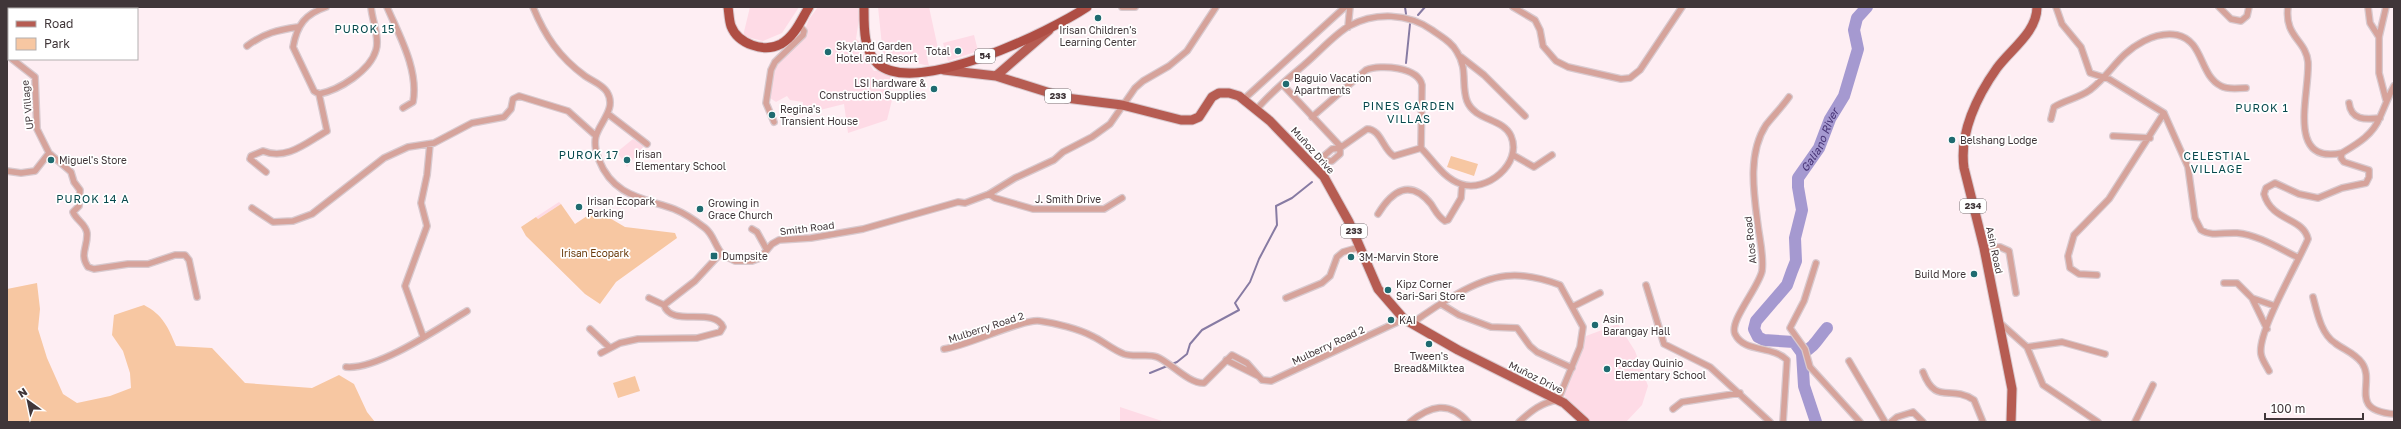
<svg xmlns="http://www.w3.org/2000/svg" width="2401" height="429" viewBox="0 0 2401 429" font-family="'Golos Text',sans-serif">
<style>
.built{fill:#fedbe6}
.green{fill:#f7c7a2}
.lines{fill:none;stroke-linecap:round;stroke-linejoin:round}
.stream{stroke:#877ba3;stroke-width:2}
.river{stroke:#a599d0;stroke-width:12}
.minor-casing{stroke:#d8c9ce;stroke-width:8}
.primary-casing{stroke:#d8c9ce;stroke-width:11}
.trunk-casing{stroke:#d8c9ce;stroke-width:11}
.minor{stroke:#d6a39b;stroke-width:5.5}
.primary{stroke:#b65c52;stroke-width:9}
.trunk{stroke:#af4e44;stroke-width:9}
.poi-dot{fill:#1f6b70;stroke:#fff;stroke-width:1.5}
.labels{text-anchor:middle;stroke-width:3.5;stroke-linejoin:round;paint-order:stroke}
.shield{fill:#fff;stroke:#797274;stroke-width:1}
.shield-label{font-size:9px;font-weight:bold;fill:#403639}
.poi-label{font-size:10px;fill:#403639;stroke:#fff;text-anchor:start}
.street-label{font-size:10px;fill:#403639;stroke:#fff}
.park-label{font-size:10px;fill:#693a0b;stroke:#fff}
.neighbourhood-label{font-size:11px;letter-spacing:1px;fill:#07494d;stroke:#fff}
.water-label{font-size:11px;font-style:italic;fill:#463274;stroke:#fff}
</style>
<rect width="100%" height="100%" fill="#feeef3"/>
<path class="built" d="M750,7H799L782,33L763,41L743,36Z
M818,7H858L859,19L856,39L860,42L862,52L874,71L880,70L881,73L890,76L892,100L887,120L848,133L844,104L792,117V113H799L803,108V102L790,100L787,96L776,102L770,98L772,70L776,63L801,40L809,19Z
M878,7H929L939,53L927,57L929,66L883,55Z
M974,35L978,51L948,61L943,43Z
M633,139L644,146L627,167L617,152Z
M559,202L561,204L538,219L536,217Z
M1618,324L1635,351L1648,386L1642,405L1626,422H1588L1562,393L1586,336Z
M1120,407L1165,422H1120Z"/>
<path class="green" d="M1451,156L1478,164L1474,176L1447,167Z
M561,204L575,224L596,210L625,227L675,233L677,238L616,282L600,304L585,294L526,236L521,227L536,217L538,219Z
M37,283L40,309L38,329L47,358L63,394L77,403L110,396L131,388L130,373L123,351L112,335L114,315L144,305C163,315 168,327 176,346L212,348L245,383L312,388L339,375L354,384L367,412L375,422H7V289Z
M635,376L640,391L618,398L613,383Z"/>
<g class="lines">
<path class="stream" d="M1405,7L1406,14
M1418,15L1425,7
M1406,63L1410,24
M1150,373L1177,362L1187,354L1190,344L1202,330L1239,310L1235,303L1250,282L1259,259L1277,225L1276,206L1292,198L1312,182"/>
<g class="river">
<path d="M1802,353C1815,347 1818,338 1827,328"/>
<path id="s1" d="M1816,422L1804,386L1802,353L1794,342L1764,340L1758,337L1754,329L1756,321L1787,285L1792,271L1796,261L1795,238L1802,210L1798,187V178L1819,148L1830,119L1844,96L1858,49L1854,30L1857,18L1867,7"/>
</g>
<g class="minor-casing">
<path id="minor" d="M62,7L66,9
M387,7C399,35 419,70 413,102L403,108
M533,7C545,36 559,57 585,76C592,81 602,84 607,92C617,108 600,122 596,136C594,143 596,154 599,160C613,196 643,198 674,209C684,213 696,221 705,228C714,235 715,247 723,255L735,261H752L760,258L772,244L779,240L811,238L863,229L958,202L965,203L989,194L1015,178L1054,160L1063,152L1092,137L1110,124L1135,88L1143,81L1169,66L1187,51L1216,7
M1122,7H1135
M1513,7L1535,20L1540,30L1543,46L1556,61L1568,67L1621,79L1630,78L1640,70L1682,7
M2056,7L2062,24L2081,47L2090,73L2109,79L2164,113L2188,167L2195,218L2201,230C2212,237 2225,232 2237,233C2259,235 2280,249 2299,258
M2219,7L2231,19L2241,21L2247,16L2249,7
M2288,7C2284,37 2306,40 2308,62C2310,93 2285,165 2342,153
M2368,7L2370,23L2379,37
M1348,27L1350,7
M247,46C264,33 278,30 298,27
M7,53L9,55
M1461,57L1484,75L1525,116
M1282,84L1341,147
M319,94C339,90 370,71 376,50C380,38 372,20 371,7
M1244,99L1345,7
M2386,100L2379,73V37L2386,7
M2349,103C2351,120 2365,120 2380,118
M1257,109C1271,92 1289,78 1305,64C1318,53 1335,34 1349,26C1375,12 1408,13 1432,30C1440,36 1452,42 1457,52C1468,69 1461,85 1467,101C1475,121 1503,118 1511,136C1523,164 1486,193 1461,184C1443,178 1433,160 1421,148L1394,156C1383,150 1381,129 1367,129L1340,148L1332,149L1325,155L1324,161L1316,167
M608,114L647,144
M1312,117L1366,70C1381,64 1418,67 1422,85L1421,148
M2051,119L2054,107C2065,100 2079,98 2090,90C2111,74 2118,54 2144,41C2154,36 2166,33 2177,35C2204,41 2199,75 2221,86C2228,90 2238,88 2246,88
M774,122L766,103L771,70L775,62L803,35L804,31L799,25
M2113,136L2150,138
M49,153L71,172L74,182L80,190L79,206L73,212C76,220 86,224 87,233C88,247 79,254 88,267L94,269L128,264H148L175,255H185L189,260L197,297
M1513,155L1534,167L1552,155
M1324,161H1332L1340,154V148
M7,171L21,173L35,171L49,153L37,129L35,77L12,59
M266,172L250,159L251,156L263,151C287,161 307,142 327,131L319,94L314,91L293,47C297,25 305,14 326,7
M989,194L995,198L1033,209H1104L1122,198
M252,208L273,222L293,221L312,214L384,158L408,147L434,143L472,123L504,117L511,109L513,99L519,96L568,111L596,136
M1378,214C1392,191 1410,178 1431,204C1435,210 1438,217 1445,221L1448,220L1461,198L1462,185
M752,229L757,232L767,250
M1984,248L2000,247L2009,251L2016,293
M1816,263L1804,301L1790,328L1805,349L1810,367L1860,422
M2097,275L2079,274L2070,268L2068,256L2074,235L2109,199L2164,113
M2224,283H2237L2252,298L2275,306
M1646,285L1664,344L1710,367L1770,422
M2313,297C2317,312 2321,334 2335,343C2344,350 2355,353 2362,363C2376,383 2347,410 2394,414
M649,298L664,305
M1286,298L1322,283L1330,276L1337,257L1343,252L1360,247
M2252,298L2267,329
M1441,304L1459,315L1491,327L1517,328L1530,346L1537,352L1572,368
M1572,307L1600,293
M1999,322L2027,347L2043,385L2098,422
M1411,324C1436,306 1475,279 1506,276C1524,274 1544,279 1560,285L1583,327L1580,347L1558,400C1542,402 1531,411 1519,422
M590,329L610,348
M423,336L405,286L427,226L421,203L427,175L430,144
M2027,347L2062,342L2105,354
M944,349C967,346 1024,318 1040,321C1055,323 1079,329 1092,336C1103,341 1113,350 1124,354C1136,358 1147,353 1157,357C1170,362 1189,384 1204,383L1232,355L1247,363L1262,380L1271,381L1404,319
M601,353L620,343L638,339L697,338L720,332L723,327C714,306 671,328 664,305L695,281L721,253
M1226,360L1258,376
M1849,361L1885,422
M346,367C378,370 439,328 467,311
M2269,371C2266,365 2262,360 2261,354C2257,332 2298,263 2308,239C2303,217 2272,222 2264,194L2266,188L2275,183L2299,194L2318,198L2342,188L2366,183L2369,177V170L2344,162L2341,158L2342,153C2357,144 2373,135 2380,117C2385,106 2388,97 2394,86
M1923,372C1936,406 1950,384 1974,400L1983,422
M1673,409L1682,402L1740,393
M1410,422C1430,406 1449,400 1468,422
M1783,422L1787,360C1772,345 1744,353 1735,334C1729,321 1759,287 1762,271C1764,257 1760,241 1758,226C1754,195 1747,154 1766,125C1773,116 1782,107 1789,97
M1891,422L1897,417L1913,412L1923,422
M2135,422L2153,385"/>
</g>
<g class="primary-casing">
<path id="primary" d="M944,70L996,76L1066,98L1122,105L1181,120H1192L1199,117L1212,97L1219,93H1229L1239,96L1270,121L1324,177L1349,222L1378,289L1404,319L1458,350L1564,403L1585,422
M996,76L1049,30
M2011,422L2012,389L1984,248L1964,168C1959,133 1977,96 1997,68C2011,49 2037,32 2037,7"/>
</g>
<g class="trunk-casing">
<path id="trunk" d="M728,7C729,13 729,20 731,26C738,44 764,53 781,44C795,36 801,20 809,7
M864,7C864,25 863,51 878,64C916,97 1051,31 1087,7"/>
</g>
<use href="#minor" class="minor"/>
<use href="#primary" class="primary"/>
<use href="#trunk" class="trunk"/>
</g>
<g class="poi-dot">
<circle cx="1098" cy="18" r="4"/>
<circle cx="958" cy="51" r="4"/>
<circle cx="828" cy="52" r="4"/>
<circle cx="1286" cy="84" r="4"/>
<circle cx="934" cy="89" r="4"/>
<circle cx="772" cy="115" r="4"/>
<circle cx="1952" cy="140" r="4"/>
<circle cx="51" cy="160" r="4"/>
<circle cx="627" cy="160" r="4"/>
<circle cx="579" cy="207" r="4"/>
<circle cx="700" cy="209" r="4"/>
<rect x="710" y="252" width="8" height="8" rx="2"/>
<circle cx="1351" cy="257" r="4"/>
<circle cx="1974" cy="274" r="4"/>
<circle cx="1388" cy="290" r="4"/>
<circle cx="1391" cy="320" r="4"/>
<circle cx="1595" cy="325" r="4"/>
<circle cx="1429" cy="344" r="4"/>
<circle cx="1607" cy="369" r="4"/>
</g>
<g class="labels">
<g class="shield">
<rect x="975" y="49" width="20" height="14" rx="3"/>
<rect x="1045" y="89" width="26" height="14" rx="3"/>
<rect x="1960" y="199" width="26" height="14" rx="3"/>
<rect x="1341" y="224" width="26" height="14" rx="3"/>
</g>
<g class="shield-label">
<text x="985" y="59">54</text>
<text x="1058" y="99">233</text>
<text x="1973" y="209">234</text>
<text x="1354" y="234">233</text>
</g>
<g class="poi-label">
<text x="1098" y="34" text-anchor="middle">Irisan Children's<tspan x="1098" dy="12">Learning Center</tspan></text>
<text x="836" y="50">Skyland Garden<tspan x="836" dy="12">Hotel and Resort</tspan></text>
<text x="950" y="55" text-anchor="end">Total</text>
<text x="1294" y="82">Baguio Vacation<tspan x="1294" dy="12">Apartments</tspan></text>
<text x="926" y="87" text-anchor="end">LSI hardware &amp;<tspan x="926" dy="12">Construction Supplies</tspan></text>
<text x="780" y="113">Regina's<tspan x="780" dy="12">Transient House</tspan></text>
<text x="1960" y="144">Belshang Lodge</text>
<text x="635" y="158">Irisan<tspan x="635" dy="12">Elementary School</tspan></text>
<text x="59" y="164">Miguel's Store</text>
<text x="587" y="205">Irisan Ecopark<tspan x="587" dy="12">Parking</tspan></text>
<text x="708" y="207">Growing in<tspan x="708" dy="12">Grace Church</tspan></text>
<text x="722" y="260">Dumpsite</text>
<text x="1359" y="261">3M-Marvin Store</text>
<text x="1966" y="278" text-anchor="end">Build More</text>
<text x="1396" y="288">Kipz Corner<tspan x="1396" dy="12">Sari-Sari Store</tspan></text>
<text x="1603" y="323">Asin<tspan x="1603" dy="12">Barangay Hall</tspan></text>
<text x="1399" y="324">KAI</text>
<text x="1429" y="360" text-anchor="middle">Tween's<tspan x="1429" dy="12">Bread&amp;Milktea</tspan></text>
<text x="1615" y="367">Pacday Quinio<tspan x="1615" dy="12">Elementary School</tspan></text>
</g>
<g class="street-label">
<text transform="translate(27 105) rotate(-96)" y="4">UP Village</text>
<text transform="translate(1313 150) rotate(48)" y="4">Muñoz Drive</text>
<text x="1068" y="203">J. Smith Drive</text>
<text transform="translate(807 228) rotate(-7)" y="4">Smith Road</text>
<text transform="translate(1750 240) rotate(-96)" y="4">Alos Road</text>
<text transform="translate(1995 250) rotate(78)" y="4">Asin Road</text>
<text transform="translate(986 327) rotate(-18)" y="4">Mulberry Road 2</text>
<text transform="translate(1328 345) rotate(-25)" y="4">Mulberry Road 2</text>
<text transform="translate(1536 377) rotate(27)" y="4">Muñoz Drive</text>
</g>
<g class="park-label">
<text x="595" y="257">Irisan Ecopark</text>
</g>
<g class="neighbourhood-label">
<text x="365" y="33">PUROK 15</text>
<text x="1409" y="110">PINES GARDEN<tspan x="1409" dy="13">VILLAS</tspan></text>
<text x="2262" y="112">PUROK 1</text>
<text x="589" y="159">PUROK 17</text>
<text x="2217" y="160">CELESTIAL<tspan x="2217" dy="13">VILLAGE</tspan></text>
<text x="93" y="203">PUROK 14 A</text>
</g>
<g class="water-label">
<text dy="4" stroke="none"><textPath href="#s1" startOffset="340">Galiano River</textPath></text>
</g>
</g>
<rect width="2401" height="429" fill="none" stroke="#403639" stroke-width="16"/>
<rect x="8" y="8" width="130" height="52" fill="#ffffff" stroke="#b3afb0"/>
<rect x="16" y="21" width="20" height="6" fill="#b65c52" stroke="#b3afb0"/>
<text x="44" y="28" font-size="12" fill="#403639">Road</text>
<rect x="16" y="38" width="20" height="12" fill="#f7c7a2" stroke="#b3afb0"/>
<text x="44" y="48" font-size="12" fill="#403639">Park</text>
<g transform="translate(28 401) rotate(327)" stroke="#ffffff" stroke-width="3" paint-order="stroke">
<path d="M0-3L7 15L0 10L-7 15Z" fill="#403639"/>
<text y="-6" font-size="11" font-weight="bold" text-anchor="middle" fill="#403639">N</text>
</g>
<path d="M2265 413v6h98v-6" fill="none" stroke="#403639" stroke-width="2"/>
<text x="2271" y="413" font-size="12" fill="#403639" stroke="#ffffff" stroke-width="3" paint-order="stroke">100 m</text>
</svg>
